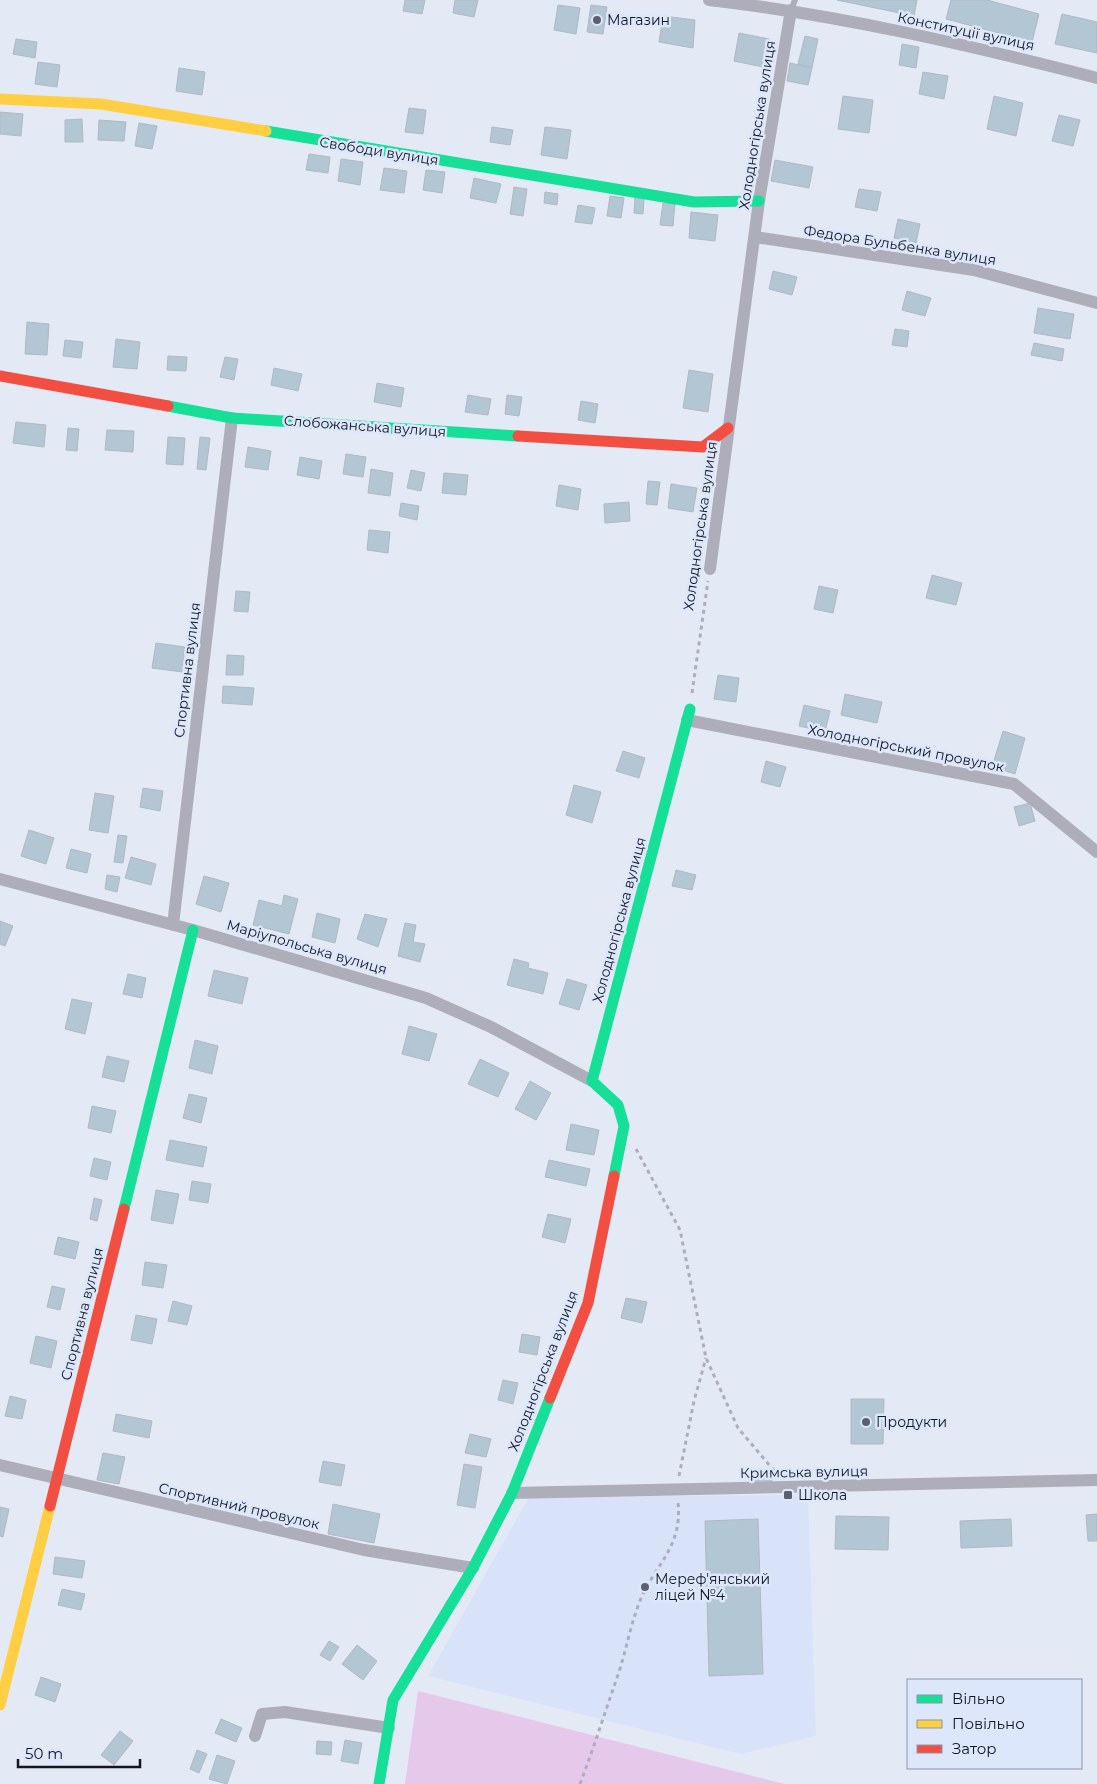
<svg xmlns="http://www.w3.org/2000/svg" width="1097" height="1784" viewBox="0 0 1097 1784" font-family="Montserrat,sans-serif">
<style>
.built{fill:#d8e3fa}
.green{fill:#e5c8ea}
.building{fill:#b2c6d3;stroke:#afb9c2}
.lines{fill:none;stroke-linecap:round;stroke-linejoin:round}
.path{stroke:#adaeb9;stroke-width:3;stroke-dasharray:4 4;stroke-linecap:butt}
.lane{stroke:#aeaeba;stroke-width:6}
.street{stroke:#aeaeba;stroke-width:12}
.fast{stroke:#16e098;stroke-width:11}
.slow{stroke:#ffcf43;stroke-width:11}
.jam{stroke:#f24e42;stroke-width:11}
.poi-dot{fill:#5b606c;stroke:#dde7fc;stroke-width:2}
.labels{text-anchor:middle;stroke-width:5;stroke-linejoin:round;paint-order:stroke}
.poi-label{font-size:14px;fill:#111622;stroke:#dde7fc;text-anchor:start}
.street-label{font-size:14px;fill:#111622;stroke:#dde7fc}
</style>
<rect width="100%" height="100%" fill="#e4eaf5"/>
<path class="built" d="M808,1495L816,1736L741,1754L428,1676L529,1497Z"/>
<path class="green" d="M418,1691L785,1784H405Z"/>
<path class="building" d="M405,0H425L422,14L403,11Z
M455,0H478L474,17L453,13Z
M837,0H917L914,16Z
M951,0H987L1039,14L1032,42L946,19Z
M558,5L580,8L576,34L554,30Z
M591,5L607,7L603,34L587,32Z
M1062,14L1097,22V53L1055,44Z
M663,16L695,20L693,48L659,42Z
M739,33L769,39L763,67L734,61Z
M805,36L818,39L812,68L798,64Z
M16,39L37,42L35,58L13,54Z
M902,44L919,47L916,68L899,65Z
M38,62L60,65L57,87L35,84Z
M790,63L812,68L808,85L787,81Z
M179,68L205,72L202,95L176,91Z
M923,72L948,76L944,99L919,94Z
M843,96L873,100L869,133L838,129Z
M994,96L1023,103L1016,136L987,129Z
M409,108L426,110L423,134L405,132Z
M0,112L23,114L21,136L0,134Z
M1059,115L1080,120L1073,146L1052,141Z
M82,119L83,142H65V120Z
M99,120L126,122L124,141L98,140Z
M139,123L157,126L152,149L135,146Z
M492,127L513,130L510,145L490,142Z
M545,127L571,130L567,159L541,155Z
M309,154L330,157L328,173L306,170Z
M341,159L363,162L360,185L338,181Z
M775,160L813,167L809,188L771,181Z
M384,168L407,171L404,193L380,190Z
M426,170L445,172L442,193L423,190Z
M474,178L501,184L496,203L470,198Z
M514,187L527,189L523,216L510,214Z
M859,189L881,192L877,211L855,207Z
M545,192L558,194L557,205L544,203Z
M610,196L624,198L621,218L607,216Z
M635,197L644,198L643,214L634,213Z
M663,203L675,204L673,226L660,225Z
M578,205L595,208L592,224L575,222Z
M691,212L718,215L715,241L689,238Z
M898,219L920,224L916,243L894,238Z
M773,271L797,277L792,295L769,289Z
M907,291L931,298L925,316L902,310Z
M1038,308L1074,314L1070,339L1034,333Z
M27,322L49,324L47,355L25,354Z
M895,329L909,331L907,347L892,345Z
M116,339L140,342L137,369L113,367Z
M65,340L83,342L81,358L63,356Z
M1034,343L1064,349L1062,361L1031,355Z
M168,356L187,357L186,371L167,370Z
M225,357L238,359L234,380L220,377Z
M274,368L302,374L298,391L271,385Z
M689,370L713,374L708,412L683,408Z
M377,383L404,388L401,407L374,402Z
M468,395L491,399L488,415L465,412Z
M507,395L522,397L519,416L505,414Z
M581,401L598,404L595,423L578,420Z
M16,422L46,425L44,447L13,443Z
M68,428L79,429L77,451L66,450Z
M107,430L134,431L133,452L105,450Z
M168,437L185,438L183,465L166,464Z
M200,437L210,438L206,470L197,469Z
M248,447L271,451L268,470L245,467Z
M346,454L366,457L363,477L343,474Z
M300,457L322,461L319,479L297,475Z
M371,469L393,473L390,496L368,493Z
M411,470L425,473L421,491L407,488Z
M444,473L468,475L466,495L442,493Z
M648,481L660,482L657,505L646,504Z
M671,484L697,488L693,512L668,508Z
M559,485L581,489L578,510L556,506Z
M629,502L630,521L605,523L604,504Z
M401,503L419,506L417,520L399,516Z
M369,530L390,532L388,553L367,550Z
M932,575L962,583L956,605L926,598Z
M819,586L838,590L833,613L814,609Z
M236,591L250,592L248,612L234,611Z
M156,643L185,647L182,672L152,668Z
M227,655L244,656L243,675H226Z
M718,675L739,678L736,702L714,699Z
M223,686L254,688L252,705L222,703Z
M845,694L882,702L877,723L841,715Z
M804,705L830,711L825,732L799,726Z
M1003,731L1025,738L1015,774L992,767Z
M623,751L645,758L639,778L616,771Z
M766,761L786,767L780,787L761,782Z
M574,785L601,792L592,823L566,815Z
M143,788L163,791L160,811L140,807Z
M95,793L114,796L108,833L89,830Z
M1030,803L1035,821L1019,826L1014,807Z
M29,830L54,838L46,864L21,856Z
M118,835L127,836L123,863L114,862Z
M71,849L91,854L87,873L66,868Z
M131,857L156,864L151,885L125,878Z
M676,870L696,875L692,890L672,886Z
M107,875L120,877L117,892L105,889Z
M204,876L229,883L221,912L196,904Z
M284,895L298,899L289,934L253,925L259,900L282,906Z
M317,913L340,919L335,943L312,937Z
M365,914L387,919L378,947L357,939Z
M0,921L13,926L5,946L0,944Z
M405,923L416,925L413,942L425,944L420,962L398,956Z
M514,959L529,963L528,968L548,973L543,994L507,985Z
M214,970L248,978L242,1004L208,996Z
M128,974L146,978L142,998L123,994Z
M567,979L587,985L579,1010L559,1004Z
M72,999L92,1003L85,1034L65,1029Z
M409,1026L437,1034L429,1061L402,1054Z
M195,1040L218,1046L212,1074L189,1068Z
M107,1056L129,1061L124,1082L102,1077Z
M480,1059L509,1073L498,1097L468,1084Z
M530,1081L551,1093L536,1120L515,1109Z
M189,1094L207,1098L201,1123L183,1118Z
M92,1106L116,1111L111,1133L88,1128Z
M571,1124L599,1130L594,1155L566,1150Z
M170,1140L207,1147L203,1167L166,1160Z
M94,1158L111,1162L107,1180L90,1176Z
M549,1160L590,1169L586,1186L545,1177Z
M192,1181L211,1184L208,1203L189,1200Z
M156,1190L179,1194L173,1224L151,1220Z
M94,1198L102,1200L97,1221L90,1219Z
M548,1214L571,1219L565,1243L542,1237Z
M58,1237L79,1242L75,1259L54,1254Z
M145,1262L167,1265L163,1288L142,1285Z
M52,1286L65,1289L60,1310L47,1307Z
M626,1298L647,1302L642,1323L621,1318Z
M173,1301L192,1306L187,1325L168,1321Z
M136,1315L157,1319L152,1344L131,1340Z
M522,1334L540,1337L537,1355L519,1352Z
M36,1336L57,1341L51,1368L30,1363Z
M503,1380L518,1383L513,1404L498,1400Z
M10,1396L26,1400L22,1419L5,1416Z
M851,1399H884L883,1444H851Z
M116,1414L152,1421L149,1438L113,1431Z
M470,1434L491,1439L486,1457L465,1453Z
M103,1453L125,1457L119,1484L97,1480Z
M323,1461L345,1465L341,1486L319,1482Z
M464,1464L482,1467L475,1508L457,1505Z
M771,1469L772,1483L753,1484L751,1471Z
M333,1504L380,1514L374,1543L328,1534Z
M0,1507L9,1509L3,1537L0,1536Z
M1097,1514V1541H1088L1086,1515Z
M836,1516L889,1517L888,1550L835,1549Z
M758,1519L763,1674L709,1676L705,1521Z
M1011,1519L1012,1546L961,1548L960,1521Z
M55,1557L85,1561L82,1578L53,1574Z
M62,1589L85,1594L81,1610L58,1605Z
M329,1641L339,1647L330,1661L320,1655Z
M357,1645L377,1661L363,1680L342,1664Z
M41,1677L61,1684L55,1702L35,1695Z
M221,1719L242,1728L236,1742L215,1733Z
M120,1731L133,1741L114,1765L101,1755Z
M345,1740L362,1743L358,1764L341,1761Z
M317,1741L332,1742L331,1755L316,1754Z
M197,1750L207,1754L199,1773L190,1769Z
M217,1755L235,1761L227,1784L209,1779Z"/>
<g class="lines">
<path class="path" d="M692,693L708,581
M636,1149L680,1230L706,1358L738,1428L776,1473
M679,1476L694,1401L706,1358
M580,1784C594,1747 606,1709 619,1672C626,1650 630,1628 638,1606C652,1566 683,1550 678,1502"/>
<path class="lane" d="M791,10L795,0"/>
<path class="street" d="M709,0C840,15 969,45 1097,78
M755,237L974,270L1097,303
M710,569L759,201L791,10
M687,720L1014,784L1097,852
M0,879L193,930L426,998L491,1027L592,1081
M173,925L232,418
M0,1465L364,1550L473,1568
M512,1493L1097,1480
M255,1736L262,1714L285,1712L389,1728"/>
<path class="fast" d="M266,131L694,202L759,201
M168,406L232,418L518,436
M614,1176L624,1126L618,1105L592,1081L690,709
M124,1209L193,930
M379,1784L393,1700L473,1568L512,1493L550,1398"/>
<path class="slow" d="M0,99L101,104L266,131
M0,1705L50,1506"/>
<path class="jam" d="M0,376L168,406
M518,436L703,447L728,428
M550,1398L588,1303L614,1176
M50,1506L124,1209"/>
</g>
<g class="poi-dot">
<circle cx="597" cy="20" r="5"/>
<circle cx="866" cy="1422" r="5"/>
<rect x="783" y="1490" width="10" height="10" rx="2.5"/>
<circle cx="645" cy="1587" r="5"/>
</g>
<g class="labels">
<g class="poi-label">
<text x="607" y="25">Магазин</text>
<text x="876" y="1427">Продукти</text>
<text x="798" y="1500">Школа</text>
<text x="655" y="1584">Мереф'янський<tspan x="655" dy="16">ліцей №4</tspan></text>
</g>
<g class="street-label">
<text transform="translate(966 31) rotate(12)" y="5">Конституції вулиця</text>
<text transform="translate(757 125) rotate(-81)" y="5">Холодногірська вулиця</text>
<text transform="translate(379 151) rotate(9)" y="5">Свободи вулиця</text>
<text transform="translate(900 245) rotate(9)" y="5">Федора Бульбенка вулиця</text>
<text transform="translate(365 426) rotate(4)" y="5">Слобожанська вулиця</text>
<text transform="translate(700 526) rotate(-82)" y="5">Холодногірська вулиця</text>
<text transform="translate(187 670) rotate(-83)" y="5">Спортивна вулиця</text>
<text transform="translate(906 748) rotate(11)" y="5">Холодногірський провулок</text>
<text transform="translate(619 920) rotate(-75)" y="5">Холодногірська вулиця</text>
<text transform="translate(307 947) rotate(16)" y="5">Маріупольська вулиця</text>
<text transform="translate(82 1314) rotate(-76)" y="5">Спортивна вулиця</text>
<text transform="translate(543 1371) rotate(-69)" y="5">Холодногірська вулиця</text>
<text transform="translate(804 1472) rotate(-1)" y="5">Кримська вулиця</text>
<text transform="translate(239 1506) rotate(13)" y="5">Спортивний провулок</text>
</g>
</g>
<rect x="907" y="1679" width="175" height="90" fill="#dde7fc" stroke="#8b93a5"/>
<rect x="917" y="1695" width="25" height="8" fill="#16e098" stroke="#8b93a5"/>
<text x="952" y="1704" font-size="15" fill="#111622">Вільно</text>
<rect x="917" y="1720" width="25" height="8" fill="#ffcf43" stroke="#8b93a5"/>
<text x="952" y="1729" font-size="15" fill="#111622">Повільно</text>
<rect x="917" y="1745" width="25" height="8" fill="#f24e42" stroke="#8b93a5"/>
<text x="952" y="1754" font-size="15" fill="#111622">Затор</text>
<path d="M18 1759v8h122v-8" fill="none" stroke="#111622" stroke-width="2.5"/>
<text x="25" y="1759" font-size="15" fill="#111622" stroke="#dde7fc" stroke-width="4" paint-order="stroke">50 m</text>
</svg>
